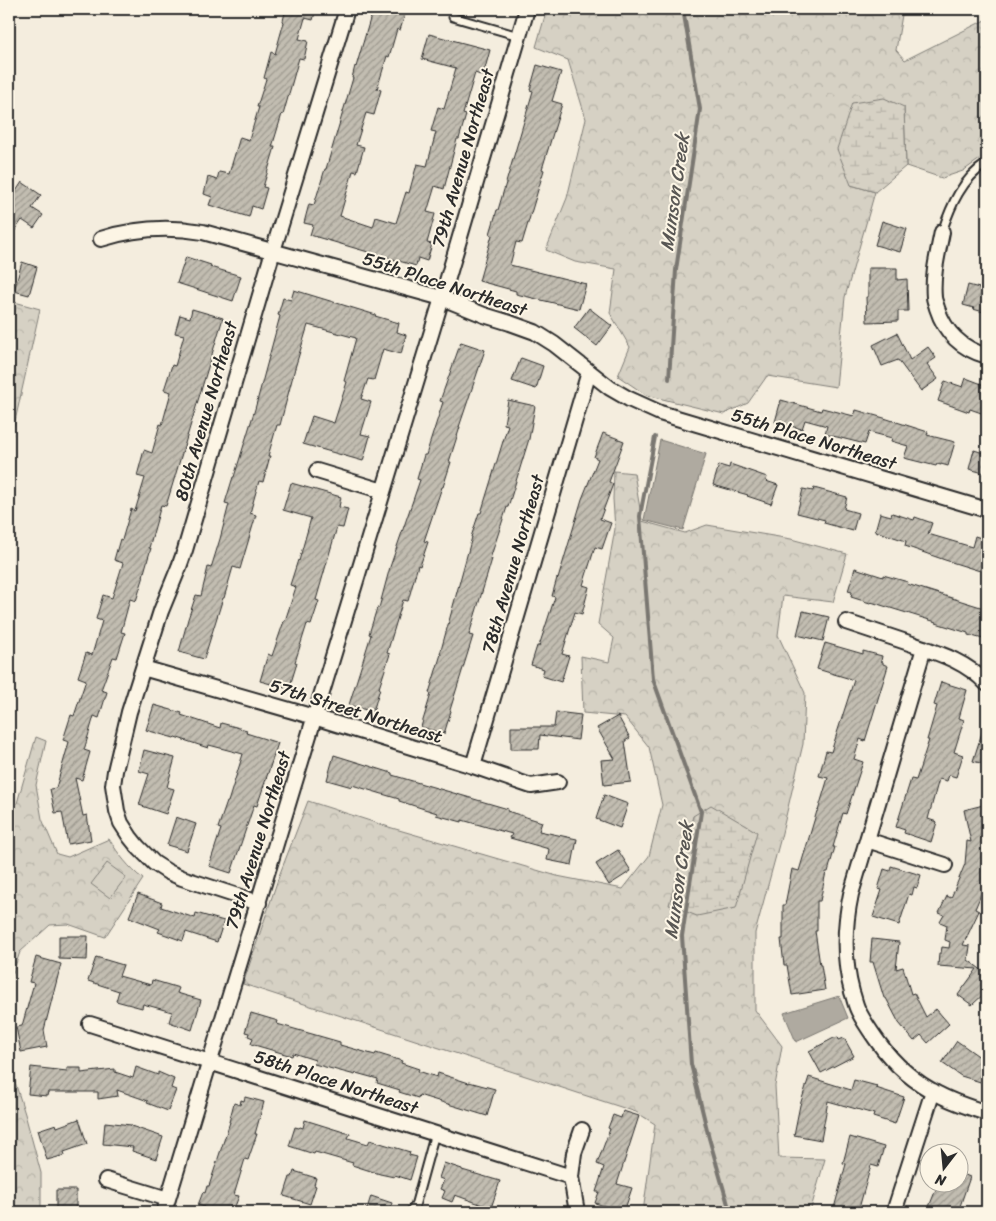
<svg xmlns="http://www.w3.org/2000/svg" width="996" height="1221" viewBox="0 0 996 1221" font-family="Sriracha,sans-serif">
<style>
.forest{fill:url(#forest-crowns);stroke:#807e78}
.wetland{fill:url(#wetland-marsh);stroke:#807e78}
.garden{fill:#d6d1c4;stroke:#807e78}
.water{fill:#afaaa0;stroke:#7a7771}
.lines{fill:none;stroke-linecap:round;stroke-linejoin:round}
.stream{stroke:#7a7771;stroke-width:4}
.building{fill:url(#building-hatch);stroke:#2b2b2b}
.lane-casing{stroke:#2b2b2b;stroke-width:11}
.street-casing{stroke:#2b2b2b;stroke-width:18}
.lane{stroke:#fcf5e5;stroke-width:7}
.street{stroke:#fcf5e5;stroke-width:14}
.labels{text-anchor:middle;stroke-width:4;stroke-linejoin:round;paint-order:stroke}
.street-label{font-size:18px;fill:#2b2b2b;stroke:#fcf5e5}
.water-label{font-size:19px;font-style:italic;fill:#595754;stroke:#fcf5e5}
</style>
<defs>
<pattern id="forest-crowns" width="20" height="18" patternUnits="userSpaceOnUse" patternTransform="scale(1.25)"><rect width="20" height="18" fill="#d6d1c4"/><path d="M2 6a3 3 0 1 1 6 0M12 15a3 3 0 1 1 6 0" fill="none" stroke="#b8b4a9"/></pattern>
<pattern id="wetland-marsh" width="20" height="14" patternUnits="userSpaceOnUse" patternTransform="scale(1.25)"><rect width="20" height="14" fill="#d6d1c4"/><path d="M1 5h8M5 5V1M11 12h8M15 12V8" fill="none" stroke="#b8b4a9"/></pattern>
<pattern id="building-hatch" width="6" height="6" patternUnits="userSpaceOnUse" patternTransform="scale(1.25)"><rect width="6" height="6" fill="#c2bdb1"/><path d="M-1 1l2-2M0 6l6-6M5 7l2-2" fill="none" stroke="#9e9a90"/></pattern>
</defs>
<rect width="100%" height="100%" fill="#f4edde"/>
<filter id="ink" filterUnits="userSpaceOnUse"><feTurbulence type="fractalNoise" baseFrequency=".02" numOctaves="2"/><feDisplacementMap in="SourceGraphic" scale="10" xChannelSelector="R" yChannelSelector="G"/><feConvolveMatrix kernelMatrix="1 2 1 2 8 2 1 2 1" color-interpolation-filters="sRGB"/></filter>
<g filter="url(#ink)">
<path class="forest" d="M547,9H903L896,50L905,60L987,19V154L963,171L942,178L906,166L904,107L851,185L875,192L845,297L836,387L767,376L748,403L724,414L646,395L618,376L630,347L610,313L616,269L575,262L546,250L567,198L586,119L568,60L536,47Z
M9,297L11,301L40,309L9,448Z
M614,471L634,473L642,521L685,533L707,525L791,539L847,554L833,602L783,596L778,635L805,693L803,744L781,837L755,933V1010L782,1046L775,1086L779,1158L825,1159L810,1212H643L655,1124L636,1112L243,984L279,876L308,801L392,828L557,876L623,889L649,856L662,805L649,747L625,717L583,713L581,656L609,662L614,638L598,624L615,529L613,499Z
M36,737L46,741L36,785L42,819L57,854L68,857L109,839C119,855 129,868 143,879L105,937L68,924L50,925L20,952L9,984V831Z
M9,1063L25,1114L41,1173V1212H9Z"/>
<path class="wetland" d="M884,98L904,107L906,166L875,192L851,185L837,149L852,103Z
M711,805L757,832L736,908L697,916L669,905L693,816Z"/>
<path class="garden" d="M107,863L126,877L110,898L91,884Z"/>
<path class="water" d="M660,440L706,454L683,530L644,520Z
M839,996L848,1018L796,1042L784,1013Z"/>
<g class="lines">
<path class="stream" d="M669,379L676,270L700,109L683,9
M655,437L640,516L653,679L701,812L682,936L691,1064L709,1138L729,1208L728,1212"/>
</g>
<path class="building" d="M284,9H316L313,20L305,18L299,39L308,41L304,59L299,58L283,115L282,114L272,147H275L263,187L267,188L261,209L252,206L249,217L209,205L212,197L204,194L208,177L217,180L219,172L229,174L240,137L249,140L259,107H257L266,79L264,78L271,52L275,54L284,22L283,21L285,12H283Z
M373,9H407L400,30L397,29L389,57L387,56L377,89L381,90L374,115L366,113L356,145L364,147L357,172L353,171L340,216L373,227L376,217L396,223L406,192L409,193L417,164L427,166L436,132L431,131L438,107L444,109L456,68L422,59L429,34L490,50L483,76L475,73L463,114L466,115L459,139H457L444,189L435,186L427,212L435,214L427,243L432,244L427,261L418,258L416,266L310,235L313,225L304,223L309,204L314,205L325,169H326L353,78H352L355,66L356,67Z
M537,65L561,72L552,101L562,104L542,169L544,170L522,243L516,242L510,265L586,284L579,309L516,294V291L479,281L492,235L490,234L497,210H498L533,91L530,90Z
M22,182L41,195L32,208L43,215L34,228L22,220L9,239V202Z
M882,221L907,229L900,252L875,245Z
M186,257L211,265L210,267L241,276L233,301L177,283Z
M22,262L37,267L29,295L14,291Z
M868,268H897V280L907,279L908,311H898V321L867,322L866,297H868Z
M968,285L987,290V313L973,309L974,308L963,305Z
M294,290L376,315L375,316L399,323L397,332L406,335L401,354L383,349L374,380L368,379L361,399L371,402L361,434L370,436L363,461L303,444L312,416L334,423L347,382L344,381L356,338L308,325L295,368L280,425H277L268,456H270L263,482L259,481L250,513L256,515L240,569L233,567L224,598H223L213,630L204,659L179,652L188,619L196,595L201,596L208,567L211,568L220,539L229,504L225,503L233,477H234L255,409L280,316L278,315L283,298L291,300Z
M589,308L612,326L597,346L574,328Z
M192,309L223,318L166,506L161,505L149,548H151L143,576H144L136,601L130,599L121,632L125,633L117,658L113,657L101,690L107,692L99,718L94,716L84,750L90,752L82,780L75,778L83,816L87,815L91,840L68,844L62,812L55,813L50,789L56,788L69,742L63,740L71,715L74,716L86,680L78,677L86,653L92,655L102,621L96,619L103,595L112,598L123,563L114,560L120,539L122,540L131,509L135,511L145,478L137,476L144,450L152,453L160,424L162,425L171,392L164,390L172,365L175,366L184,335L175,333L180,315L190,318Z
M897,333L910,360L928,347L936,358L927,364L938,379L921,391L898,360L882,366L873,345Z
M461,342L485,350L459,427H460L449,462H451L443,487H442L424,541L428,542L420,566L418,565L408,601L403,600L387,653L390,654L379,688H380L373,712L349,705L371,635L369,634L377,608H379L390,567L420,480L417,479L424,455H426L443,402L440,401Z
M521,358L543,366L536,389L512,381Z
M966,378L987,386V415L970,409L969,412L938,401L945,381L963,387Z
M508,400L535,406L529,439L508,507H507L490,559H492L469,635L473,636L450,710L451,711L444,734L421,727L431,694L429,693L441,654H440L472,537H471L479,513H481L508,425L504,424Z
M781,400L821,411L822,408L854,416L856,410L884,418L928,432L927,435L955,442L948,466L941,464V465L937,464L936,466L904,458L908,446L891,441L892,438L869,432L865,444L825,434L827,426L805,420L802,429L775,422Z
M603,433L624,441L609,482L613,484L600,519L611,523L602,549L595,547L583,585L589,587L582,614L575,612L562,654L569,656L561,682L542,676L544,669L531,665L537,646H539L555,597L552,596L557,578L558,579L582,499L598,459L594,457Z
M974,450L987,454V474L969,469Z
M730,464L767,477L766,481L778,485L771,504L747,496L748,495L713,485L719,465L729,468Z
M291,483L341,497L339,507L348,509L343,528L337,527L316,600L319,601L311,625L307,624L295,662L297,663L289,689L260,681L268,654L272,656L284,621H285L296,587L290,585L298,560L299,561L311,518L283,510Z
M814,488L847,497L844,509L858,513L853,531L824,523L825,520L797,513L803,489L813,491Z
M880,513L891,516L892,513L914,520L915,517L932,523L928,534L972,547L975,536L987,540V571L980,569V571L945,560L905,546L906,541L875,531Z
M855,568L883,577V575L908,582L907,584L987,609V640L968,635V633L936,623V622L871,602L870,603L851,597L852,592L848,591Z
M803,611L829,617L823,641L797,635Z
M825,643L863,654V651L882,656L881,661L883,662V664L888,666L865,741L860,739L854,759L863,762L846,814L843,813L833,847H835L828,872H826L820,901H817V931H815L820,965H821L825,990L792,995L787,965H784L781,939H783V905H785L792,869L799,871L817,811H818L828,778L819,776L826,751L831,752L854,680L817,669Z
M941,682L967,690L959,718L964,720L954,752L963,755L956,777L949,775L947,781L939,779L928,819L937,822L931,842L904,833L905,830L896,827L911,779L916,780L929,740H927L937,706L934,705Z
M154,705L182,713L181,715L220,728L221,723L247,730L246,733L278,743L257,806L254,805L231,873L209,866L221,829L218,828L227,802H228L243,754L209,745L208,748L175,737L174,738L146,730Z
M556,712L581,715L578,740L540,735L539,749H511V727H554Z
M618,716L630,738L625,741L631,782L604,785L601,760L615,759L597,728Z
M985,723L987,724V765L973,761Z
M144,750L175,758L167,787L174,789L166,814L139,805L149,774L139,771Z
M334,755L392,773V775L508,809L507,811L542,822L539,831L577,839L572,865L547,860L549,849L510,838L512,834L462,820V822L436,815L437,813L399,801V799L352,785V787L327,780Z
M604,795L628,804L620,828L596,819Z
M987,804V880L975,909L979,911L963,945L970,946L968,960L987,974V991L972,1005L958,995L977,969L938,966L939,953H941L942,947L949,948L950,942L945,940L947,925L940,922L944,915L939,913L947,896L951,898L965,864L967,841L971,842L964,810Z
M176,817L196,824L187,851L167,845Z
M618,850L631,871L609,885L596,864Z
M891,866L921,875L917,888L914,887L912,895L909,894L899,925L873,917L882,890L878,889L884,869L890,871Z
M138,894L162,903L161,907L195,918L196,913L224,921L217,942L186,932L183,941L158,932L160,929L129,917Z
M59,936H88L87,960L59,959Z
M872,939L899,942L896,969L903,967L911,994L914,993L926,1017L936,1009L949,1024L928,1043L921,1035L914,1041L899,1023L886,998H884L873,962H870Z
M36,957L61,964L44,1030L47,1047L21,1052L16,1027L22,1026L34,983L29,982Z
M96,957L123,965L119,976L151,985L152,980L179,988L177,993L201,1000L192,1030L169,1022L172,1012L143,1004L142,1008L116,1001L119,991L88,981Z
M251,1013L278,1021L277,1024L340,1042V1045L375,1055L376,1053L402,1061L401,1063L419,1069L418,1071L437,1077L438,1073L469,1083V1082L495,1089L487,1116L425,1097L419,1095L418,1098L399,1092L400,1090L377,1083L378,1079L356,1073L355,1075L314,1064L315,1060L293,1053L292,1056L251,1044L253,1038L248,1036L249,1033L245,1032Z
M838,1037L839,1040L844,1038L854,1056L821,1073L809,1051L834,1038Z
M957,1041L987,1062V1084L961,1076L942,1063Z
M31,1067L67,1071V1068H81V1073L115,1069V1072L133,1078L136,1067L158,1075V1072L174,1079L171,1088L176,1090L168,1111L147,1103L148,1101L117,1090L118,1096L98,1099V1092H48L47,1096L28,1094Z
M809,1077L851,1090L854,1080L877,1086L876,1088L904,1097L895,1124L873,1117L874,1114L828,1101L821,1140L794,1135L800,1105Z
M245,1097L264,1102L255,1134H257L248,1160L245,1159L234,1195L239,1196L234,1209L232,1208L231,1212H202L204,1207L198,1205L203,1192L205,1193L207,1186H209L230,1122H229L234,1103L240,1105L241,1100L244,1101Z
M623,1111L639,1116L617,1184L632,1188L624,1212L595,1203L599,1192H596L604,1167L597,1164L610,1129L608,1128L613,1115L621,1118Z
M79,1119L87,1144L64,1152L65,1155L47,1160L38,1130L56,1124L57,1127Z
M305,1120L350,1134L348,1138L368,1144L370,1140L410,1152L409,1155L417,1157L410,1180L395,1175L394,1177L380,1174L352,1165L353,1163L315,1152L314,1154L289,1146L295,1127L299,1128L300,1127L303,1128Z
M105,1122L131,1125V1126L163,1137L156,1159L132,1151L133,1147L103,1144Z
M850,1137L884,1147L878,1167L871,1165L858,1212H833L846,1164L843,1163Z
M444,1163L462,1169V1170L500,1181L491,1208L455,1195L452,1202L442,1198L445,1191L440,1189L444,1180L439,1178Z
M294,1171L316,1178L314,1185L316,1186L310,1204L284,1196L290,1177H292Z
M958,1172L970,1177L958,1212H927L938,1184H958Z
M56,1190H76V1212H56Z
M371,1196L392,1203L389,1212H366Z"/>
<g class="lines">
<g class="lane-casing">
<path id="lane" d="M453,17L519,36
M942,232C951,205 962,179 987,163
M410,1212L415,1206L435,1133"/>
</g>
<g class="street-casing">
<path id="street" d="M942,232C938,253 932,275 934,297C934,300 936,304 937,308C945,333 962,349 987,356
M101,239C135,228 168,226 203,232L442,298L484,315L510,323L535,332L554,344L610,388L629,399L660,413L987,510
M317,471L383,491
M846,622C867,629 888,636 909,643C938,653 966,661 987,684
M924,648L851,894C844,927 843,959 852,992C854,997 855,1004 858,1010C863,1021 871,1032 878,1042C894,1064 914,1082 938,1094C953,1102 971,1108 987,1113
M143,668L314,717L473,766L531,786L558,782
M473,766L589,372
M867,840L945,865
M259,903L182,878L168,872L154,863L138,847L130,837L121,823L117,811L113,785L115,771L129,712L161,611L179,567L185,550L273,251L347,9
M90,1024L571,1177
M106,1180L168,1199
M164,1212L442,298L527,9
M577,1212L571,1177L574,1153L582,1130
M894,1212L933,1091"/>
</g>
<use href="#lane" class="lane"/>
<use href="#street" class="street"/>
</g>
</g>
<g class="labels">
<g class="street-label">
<text transform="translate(463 158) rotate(-74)" y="6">79th Avenue Northeast</text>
<text transform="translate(445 284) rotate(18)" y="6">55th Place Northeast</text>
<text transform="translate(206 411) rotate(-74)" y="6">80th Avenue Northeast</text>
<text transform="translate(814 439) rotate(17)" y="6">55th Place Northeast</text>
<text transform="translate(513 564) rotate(-74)" y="6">78th Avenue Northeast</text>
<text transform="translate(356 711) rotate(17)" y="6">57th Street Northeast</text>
<text transform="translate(258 840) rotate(-73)" y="6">79th Avenue Northeast</text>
<text transform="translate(336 1082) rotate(18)" y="6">58th Place Northeast</text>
</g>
<g class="water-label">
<text transform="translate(674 192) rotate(-82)" y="7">Munson Creek</text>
<text transform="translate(678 880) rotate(-82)" y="7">Munson Creek</text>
</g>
</g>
<rect width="996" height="1221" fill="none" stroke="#fcf5e5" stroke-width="30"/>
<rect x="15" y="15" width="966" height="1191" fill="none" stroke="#2b2b2b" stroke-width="2" filter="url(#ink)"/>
<g transform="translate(944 1168) rotate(196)"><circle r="24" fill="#fcf5e5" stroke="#a8a49b"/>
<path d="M0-4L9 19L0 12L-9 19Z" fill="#2b2b2b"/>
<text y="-8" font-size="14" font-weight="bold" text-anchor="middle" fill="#2b2b2b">N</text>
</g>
</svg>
